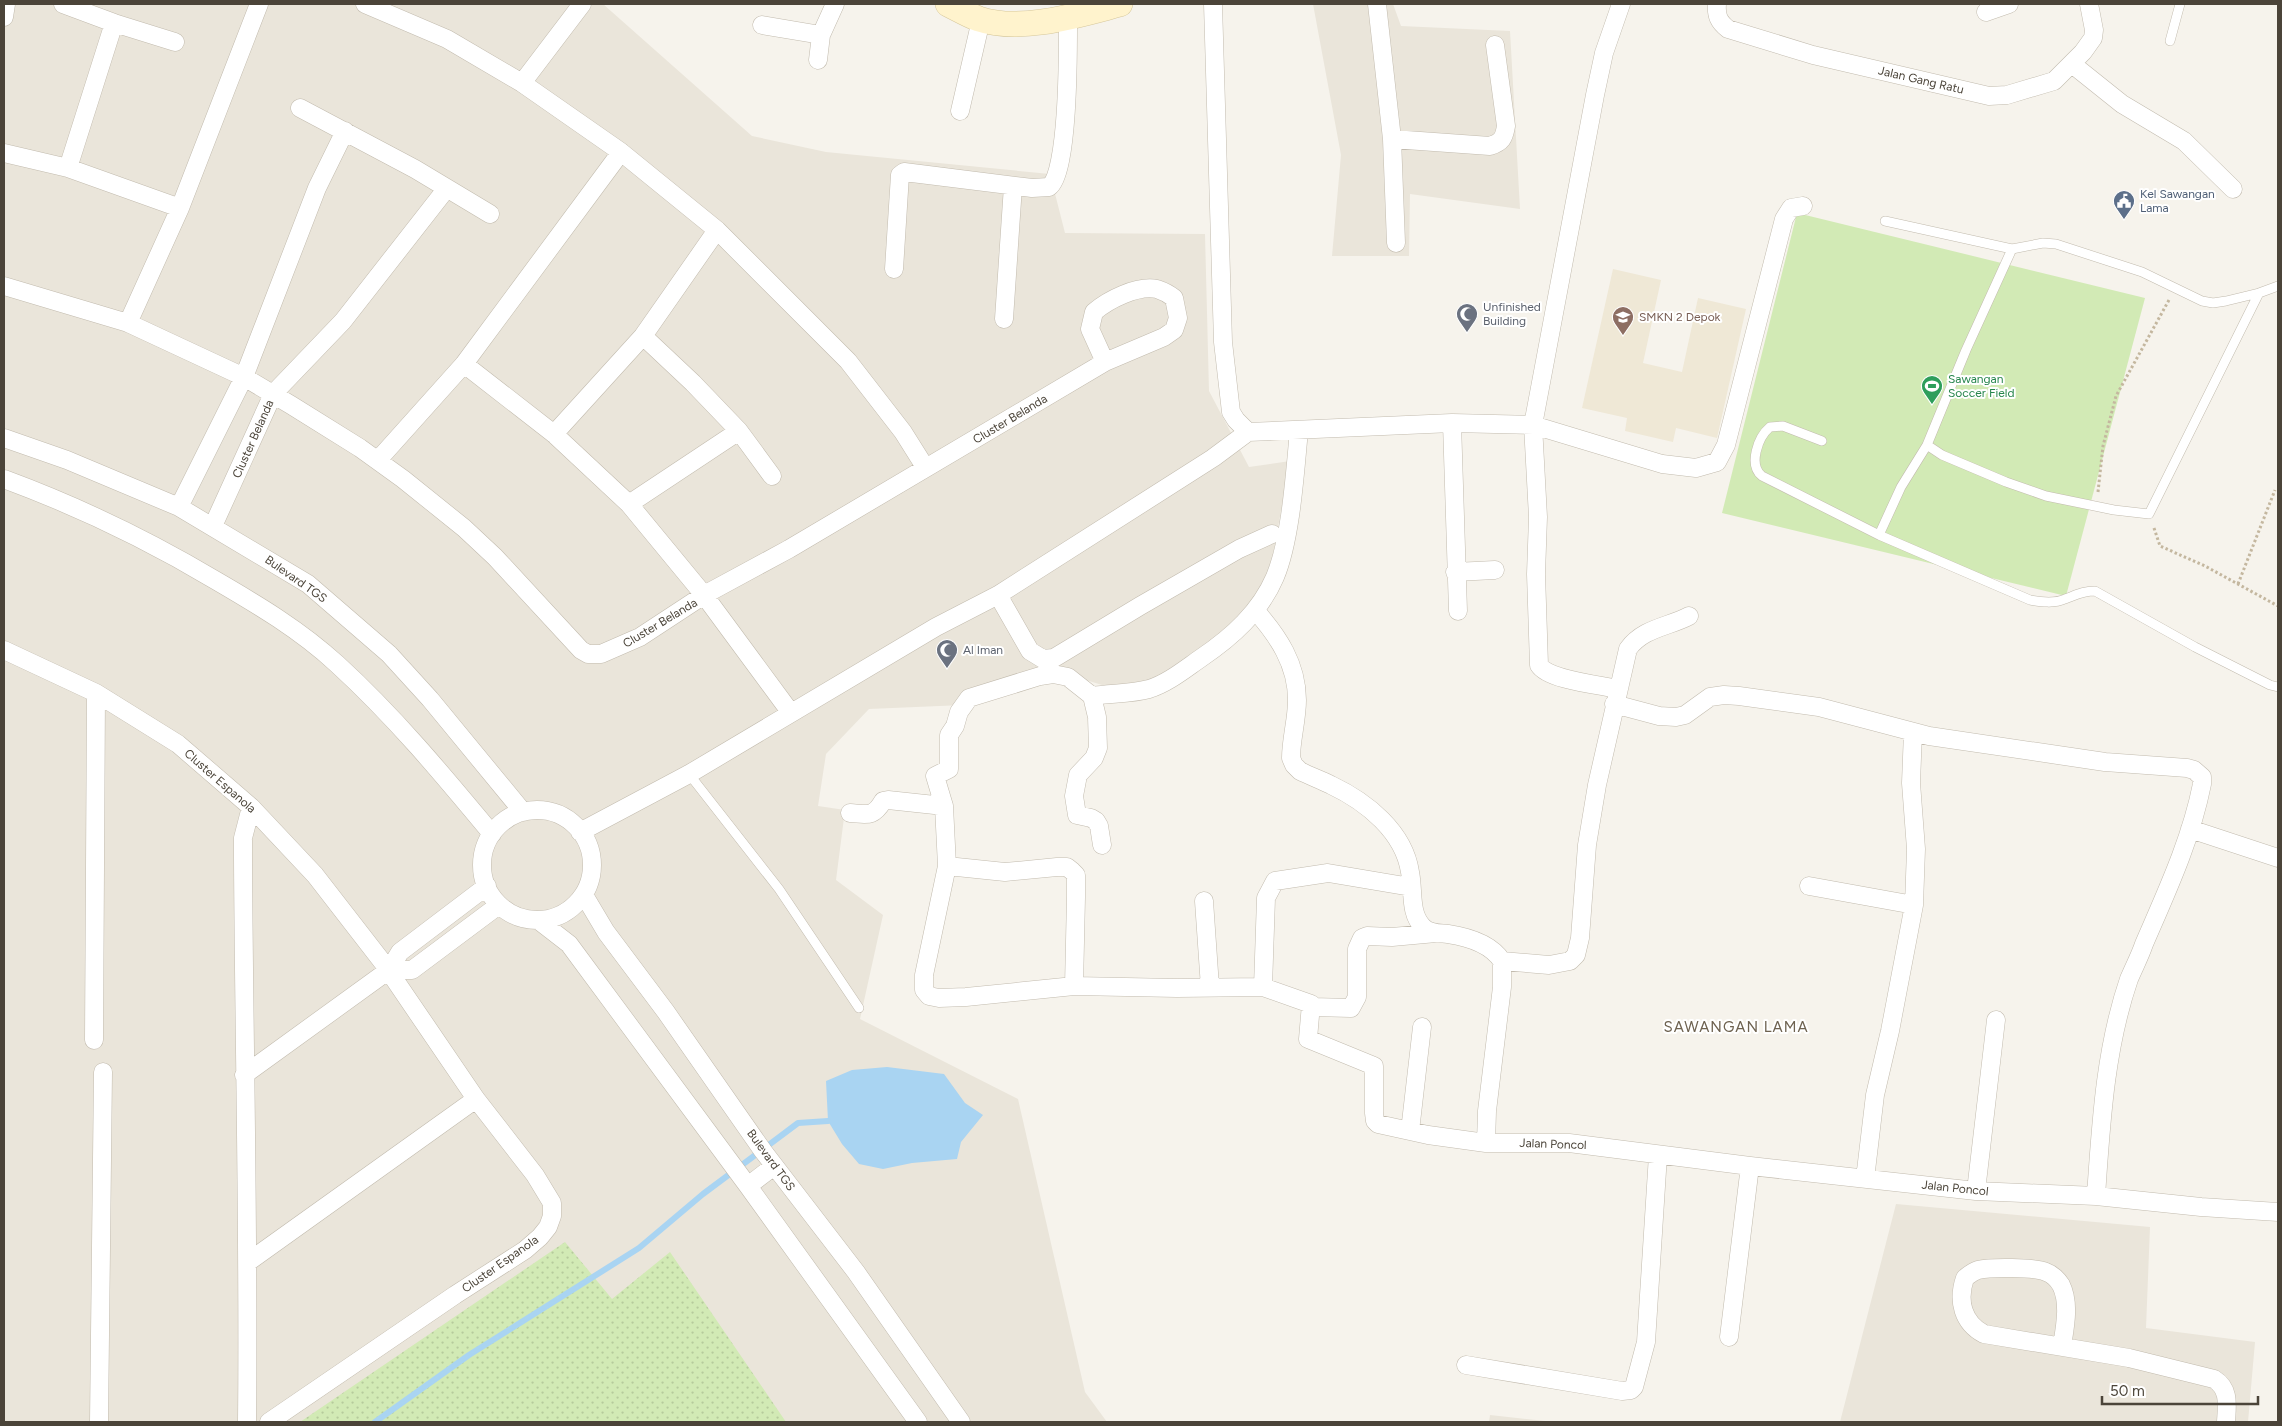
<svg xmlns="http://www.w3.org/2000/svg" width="2282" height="1426" viewBox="0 0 2282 1426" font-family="Figtree,sans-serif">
  <defs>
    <pattern id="grass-dots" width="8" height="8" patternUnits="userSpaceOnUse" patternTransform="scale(1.25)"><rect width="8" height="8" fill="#d2eab5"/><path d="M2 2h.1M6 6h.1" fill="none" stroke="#b6ca9c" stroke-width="1.8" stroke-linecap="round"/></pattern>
  </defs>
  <rect width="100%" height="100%" fill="#f6f3ec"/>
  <!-- residential -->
  <path fill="#eae5da" d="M 4,4 L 603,4 L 752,136 L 826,152 L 1050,174 L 1065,233 L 1205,234 L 1209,391 L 1249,467 L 1290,461 L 1266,594 L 1211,662 L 1132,694 L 1046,668 L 963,705 L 869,709 L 826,754 L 818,806 L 845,810 L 836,880 L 883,915 L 860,1019 L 1018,1099 L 1085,1392 L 1107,1422 L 4,1422 Z
    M 1313,4 L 1393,4 L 1401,26 L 1510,31 L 1520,209 L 1410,194 L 1409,256 L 1332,256 L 1341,155 Z
    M 1896,1204 L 2150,1227 L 2146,1328 L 2255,1342 L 2248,1422 L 1840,1422 Z
    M 1490,1415 L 1555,1422 L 1489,1422 Z"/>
  <!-- education -->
  <path fill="#efe8d6" d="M 1613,269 L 1661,280 L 1643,363 L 1682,372 L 1698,298 L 1746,309 L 1717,438 L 1676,428 L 1673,442 L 1625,431 L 1627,418 L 1582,408 Z"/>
  <!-- grass -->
  <path fill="url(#grass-dots)" d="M 565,1242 L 612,1299 L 670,1252 L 786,1422 L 300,1422 Z"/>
  <!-- garden -->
  <path fill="#d2eab5" d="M 1797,213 L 2145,298 L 2066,596 L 1722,513 Z"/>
  <!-- water -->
  <path fill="#a9d4f2" d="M 887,1067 L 944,1074 L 965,1103 L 983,1115 L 961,1142 L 957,1159 L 912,1163 L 883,1169 L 859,1164 L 842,1144 L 828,1121 L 826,1081 L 852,1070 Z"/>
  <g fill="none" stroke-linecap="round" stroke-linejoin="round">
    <!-- stream -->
    <path stroke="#a9d4f2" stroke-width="6" d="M 375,1422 L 469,1355 L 639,1248 L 703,1194 L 798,1123 L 828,1121"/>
    <!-- lane casing -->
    <g stroke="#c2bbae" stroke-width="10">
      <path id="lane" d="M 2170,41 L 2180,4
        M 1885,221 L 2012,249 L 2043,243 L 2056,244 L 2142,272 L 2202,301 L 2213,303 L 2226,301 L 2259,293 L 2278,286
        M 2012,249 L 1966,350 L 1927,445 L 1942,455 L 2006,482 L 2046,496 L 2114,510 L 2149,514 L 2259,293
        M 1822,441 L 1783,426 L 1770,427 C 1758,437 1748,465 1762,476 L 1879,535
        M 1927,445 L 1901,487 L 1879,535 L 2030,600 C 2041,602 2054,604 2065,599 C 2076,595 2082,591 2095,591 L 2195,647 L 2270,685 L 2278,687
        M 689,774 L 779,889 L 859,1008"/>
    </g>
    <!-- street casing -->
    <g stroke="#c2bbae" stroke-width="19">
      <path id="street" d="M 63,4 L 114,23 L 175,42
        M 365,4 L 447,39 L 522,83 L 621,152 L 717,230 L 848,361 L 903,432 L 925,467
        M 1213,4 L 1223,342 L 1231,412 L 1236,420 L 1248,432
        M 1377,4 L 1392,139 L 1396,243
        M 1717,4 C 1716,16 1719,22 1728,29 L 1813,55 L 1989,96 L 2007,95 L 2054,81 L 2083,52 L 2093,38 L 2094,30 L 2089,4
        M 1986,12 L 2009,4
        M 4,17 L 6,4
        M 762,25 L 821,35
        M 818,60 L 821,35 L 835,4
        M 2072,64 L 2122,104 L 2184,141 L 2233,189
        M 522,83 L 582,4
        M 300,108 L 415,169 L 490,214
        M 960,111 L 981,20
        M 1392,139 L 1490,146 C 1502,142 1504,138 1506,126 L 1495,45
        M 4,153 L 68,168 L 180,208
        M 68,168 L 114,23
        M 894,269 L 900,175 L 904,172 L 1032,188 L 1049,187 C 1069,173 1068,47 1068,18
        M 4,286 L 128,323 L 244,377 L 291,405 L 360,448 L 403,479 L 464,528 L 495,557 L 581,650 L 588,654 L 601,654 L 640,637 L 704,595 L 789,549 L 1105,362 L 1164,337 L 1174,330 L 1178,318 L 1174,298 C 1169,294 1163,291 1157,289 C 1137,285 1108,300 1094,312 L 1090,329 L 1105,362
        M 1004,319 L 1013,186
        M 128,323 L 180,208 L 259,4
        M 643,336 L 693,383 L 739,431 L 772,476
        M 464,364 L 554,434 L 629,504 L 704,595 L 791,713
        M 1452,423 L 1458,611
        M 554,434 L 643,336 L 717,230
        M 4,438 L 67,460 L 179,507 L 308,584 L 389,654 L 430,699 L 523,812
        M 378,460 L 464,364 L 621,152
        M 4,479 C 77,506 148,540 215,580 C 258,605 300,630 337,664 C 394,716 443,775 492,834
        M 629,504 L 739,431
        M 179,507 L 244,377 L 317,188 L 345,131
        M 213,526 L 273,394 L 343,321 L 447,188
        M 1455,572 L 1495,570
        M 998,595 L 1030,651 L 1043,659 L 1054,658 L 1140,606 L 1239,549 L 1272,534
        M 1255,610 C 1278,636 1297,664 1297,700 C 1297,720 1291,739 1291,758 L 1294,765 L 1300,771 C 1310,776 1321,780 1331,785 C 1367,802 1404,832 1410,872 C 1414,891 1409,913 1423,927 C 1430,934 1440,933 1448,934 C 1468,937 1491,944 1502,961 L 1502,987 L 1487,1111 L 1486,1143 L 1569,1143 L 1750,1166 L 1976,1191 L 2096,1196 L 2201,1207 L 2278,1212
        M 4,650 L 96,693 L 178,744 L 251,807 L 315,875 L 384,964 L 476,1099 L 535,1175 L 552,1203 L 552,1216 L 548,1227 L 540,1237 L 525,1250 L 455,1295 L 269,1422
        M 1618,689 C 1600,685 1548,680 1539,665 L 1536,574 L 1538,517 L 1533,425 L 1595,95 L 1604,53 L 1621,4
        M 1092,696 C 1111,693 1131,694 1149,689 C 1168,683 1185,669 1201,658 C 1232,637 1260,612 1275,577 C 1291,539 1295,472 1299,430
        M 1614,704 L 1659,716 L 1676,717 L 1685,715 L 1710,697 L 1724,695 L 1739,696 L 1819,707 L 1929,736 L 2105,762 L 2187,768 L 2194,770 L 2202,777 L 2202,784 C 2191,840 2166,893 2144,944 C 2140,956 2134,967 2129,979 C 2105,1049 2101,1123 2096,1196
        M482 865a55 55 0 1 1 110 0a55 55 0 1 1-110 0Z
        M 850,813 C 867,814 873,818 883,801 L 888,800 L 944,806
        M 2190,829 L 2278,858
        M 580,832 L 689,774 L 936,627 L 998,595 L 1213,458 L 1248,432 L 1452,423 L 1533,425 L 1662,464 L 1696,468 L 1717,462 L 1726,445 L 1784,219 L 1791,208 L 1803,206
        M 1102,845 L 1099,826 L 1096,821 L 1091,818 L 1077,815 L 1074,796 L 1078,775 L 1094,758 L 1098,748 L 1097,717 L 1092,696 L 1068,677 L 1053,674 L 1040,676 L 969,698 L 959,712 L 955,726 L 949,735 L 949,769 L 935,776 L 944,806 L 947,866 L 924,975 L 924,990 L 929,996 L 939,998 L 966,997 L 1074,986 L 1177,988 L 1263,987 L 1266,898 L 1275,881 L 1328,873 L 1411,887
        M 947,866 L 1005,872 L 1057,867 L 1067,867 L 1072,871 L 1076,875 L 1076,897 L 1074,986
        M 1809,886 L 1914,905
        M 584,895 L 606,932 L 666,1012 L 763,1151 L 856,1272 L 961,1422
        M 1204,901 L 1210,987
        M 538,920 L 569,944 L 748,1186 L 918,1422
        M 1502,961 L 1549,965 L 1570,961 L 1576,955 L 1580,938 L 1587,845 L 1597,785 L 1628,649 C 1643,628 1668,627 1689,616
        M 389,970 L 412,970 L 499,905
        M 1263,987 L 1311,1004 L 1308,1039 L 1374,1066 L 1374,1113 L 1375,1121 L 1378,1124 L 1428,1135 L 1486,1143
        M 1312,1007 L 1351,1008 L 1357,997 L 1357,949 L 1362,938 L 1367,936 L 1392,937 L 1436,933
        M 94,1040 L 96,693
        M 244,1075 L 389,970 L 400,952 L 487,886
        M 1410,1131 L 1422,1027
        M 1865,1179 L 1875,1095 L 1890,1031 L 1914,905 L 1916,849 L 1911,783 L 1913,732
        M 748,1186 L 774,1166
        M 1976,1191 L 1996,1020
        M 248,1262 L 476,1099
        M 1729,1337 L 1750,1166
        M 2062,1346 C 2065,1327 2070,1303 2061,1285 C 2058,1280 2052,1274 2046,1272 C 2034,1267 1990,1267 1978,1270 C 1972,1272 1969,1275 1965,1278 C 1957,1301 1963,1323 1984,1334 L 2129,1358 L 2214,1379 C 2230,1389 2227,1405 2226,1422
        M 1466,1365 L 1622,1391 L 1631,1390 L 1634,1387 L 1646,1342 L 1658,1155
        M 99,1422 L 103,1072
        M 247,1422 C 249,1234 244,1045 243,857 L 243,838 L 251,807"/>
    </g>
    <!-- secondary casing -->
    <g stroke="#d6c79b" stroke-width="26">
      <path id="secondary" d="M 948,4 C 958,9 968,15 979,19 C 1021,33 1078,15 1120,4"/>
    </g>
    <!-- path -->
    <path stroke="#c4b79f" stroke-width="3" stroke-dasharray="2.5 2.5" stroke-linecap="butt" d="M 2098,492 L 2103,446 L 2116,396 L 2169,300
      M 2154,528 L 2160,546 L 2205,566 L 2278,606
      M 2238,584 L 2275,490"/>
    <!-- lane -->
    <use href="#lane" stroke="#fff" stroke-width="9"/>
    <!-- street -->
    <use href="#street" stroke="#fff" stroke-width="18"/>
    <!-- secondary -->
    <use href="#secondary" stroke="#fff3cd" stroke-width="25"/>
  </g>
  <!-- icons -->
  <defs>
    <g id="civic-pin" transform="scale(1.125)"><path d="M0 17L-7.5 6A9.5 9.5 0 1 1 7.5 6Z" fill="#5c6f8a" stroke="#fff"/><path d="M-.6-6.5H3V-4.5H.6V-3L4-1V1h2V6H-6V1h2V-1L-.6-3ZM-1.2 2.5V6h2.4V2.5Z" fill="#fff"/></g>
    <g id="mosque-pin" transform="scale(1.125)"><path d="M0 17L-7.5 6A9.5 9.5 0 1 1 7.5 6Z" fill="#6b7280" stroke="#fff"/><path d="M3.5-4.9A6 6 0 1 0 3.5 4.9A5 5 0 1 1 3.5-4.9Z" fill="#fff"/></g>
    <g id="school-pin" transform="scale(1.125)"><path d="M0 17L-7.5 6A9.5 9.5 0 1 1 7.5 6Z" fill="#8d6e63" stroke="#fff"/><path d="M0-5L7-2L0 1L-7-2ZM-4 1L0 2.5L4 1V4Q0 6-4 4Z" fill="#fff"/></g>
    <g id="stadium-pin" transform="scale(1.125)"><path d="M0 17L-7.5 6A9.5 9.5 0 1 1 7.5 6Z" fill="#2e9e5b" stroke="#fff"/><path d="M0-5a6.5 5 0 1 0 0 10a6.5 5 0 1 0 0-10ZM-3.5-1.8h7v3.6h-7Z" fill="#fff"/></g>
  </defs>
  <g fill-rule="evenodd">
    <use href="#civic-pin" x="2124" y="201"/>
    <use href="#mosque-pin" x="1467" y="314"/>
    <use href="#school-pin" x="1623" y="317"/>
    <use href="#stadium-pin" x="1932" y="386"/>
    <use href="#mosque-pin" x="947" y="650"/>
  </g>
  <g text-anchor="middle" stroke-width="4" stroke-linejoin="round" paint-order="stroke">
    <!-- street labels -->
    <g font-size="12" fill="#4b4439" stroke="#fff">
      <text transform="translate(1921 80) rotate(13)" y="4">Jalan Gang Ratu</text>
      <text transform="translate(1010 419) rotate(-31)" y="4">Cluster Belanda</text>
      <text transform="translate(253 439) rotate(-66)" y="4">Cluster Belanda</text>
      <text transform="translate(296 579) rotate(35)" y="4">Bulevard TGS</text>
      <text transform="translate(660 623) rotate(-31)" y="4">Cluster Belanda</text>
      <text transform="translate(220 781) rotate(41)" y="4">Cluster Espanola</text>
      <text transform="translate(1553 1144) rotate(2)" y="4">Jalan Poncol</text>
      <text transform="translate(771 1160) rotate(54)" y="4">Bulevard TGS</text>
      <text transform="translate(1955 1188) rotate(6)" y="4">Jalan Poncol</text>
      <text transform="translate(500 1264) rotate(-35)" y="4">Cluster Espanola</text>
    </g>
    <!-- service labels -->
    <g font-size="12" fill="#4e5e75" stroke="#fff" text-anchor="start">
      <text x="2140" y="198">Kel Sawangan<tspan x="2140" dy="14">Lama</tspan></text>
    </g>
    <!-- worship labels -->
    <g font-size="12" fill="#5b616d" stroke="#fff" text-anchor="start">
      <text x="1483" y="311">Unfinished<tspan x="1483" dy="14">Building</tspan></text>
      <text x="963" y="654">Al Iman</text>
    </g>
    <!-- education labels -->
    <g font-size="12" fill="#785e54" stroke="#fff" text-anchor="start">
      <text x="1639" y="321">SMKN 2 Depok</text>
    </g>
    <!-- leisure labels -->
    <g font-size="12" fill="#27864d" stroke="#fff" text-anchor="start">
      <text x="1948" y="383">Sawangan<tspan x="1948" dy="14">Soccer Field</tspan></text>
    </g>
    <!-- quarter labels -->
    <g font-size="15" letter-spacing="1" fill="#6e6250" stroke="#fff">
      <text x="1736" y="1032">SAWANGAN LAMA</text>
    </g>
  </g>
  <!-- border -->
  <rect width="2282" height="1426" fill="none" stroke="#4b4439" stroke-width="10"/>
  <!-- scale -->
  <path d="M2102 1396v8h156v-8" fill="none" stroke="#4b4439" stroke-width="2.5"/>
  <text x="2110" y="1396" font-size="15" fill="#4b4439" stroke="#ffffff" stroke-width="4" paint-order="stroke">50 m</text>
</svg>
